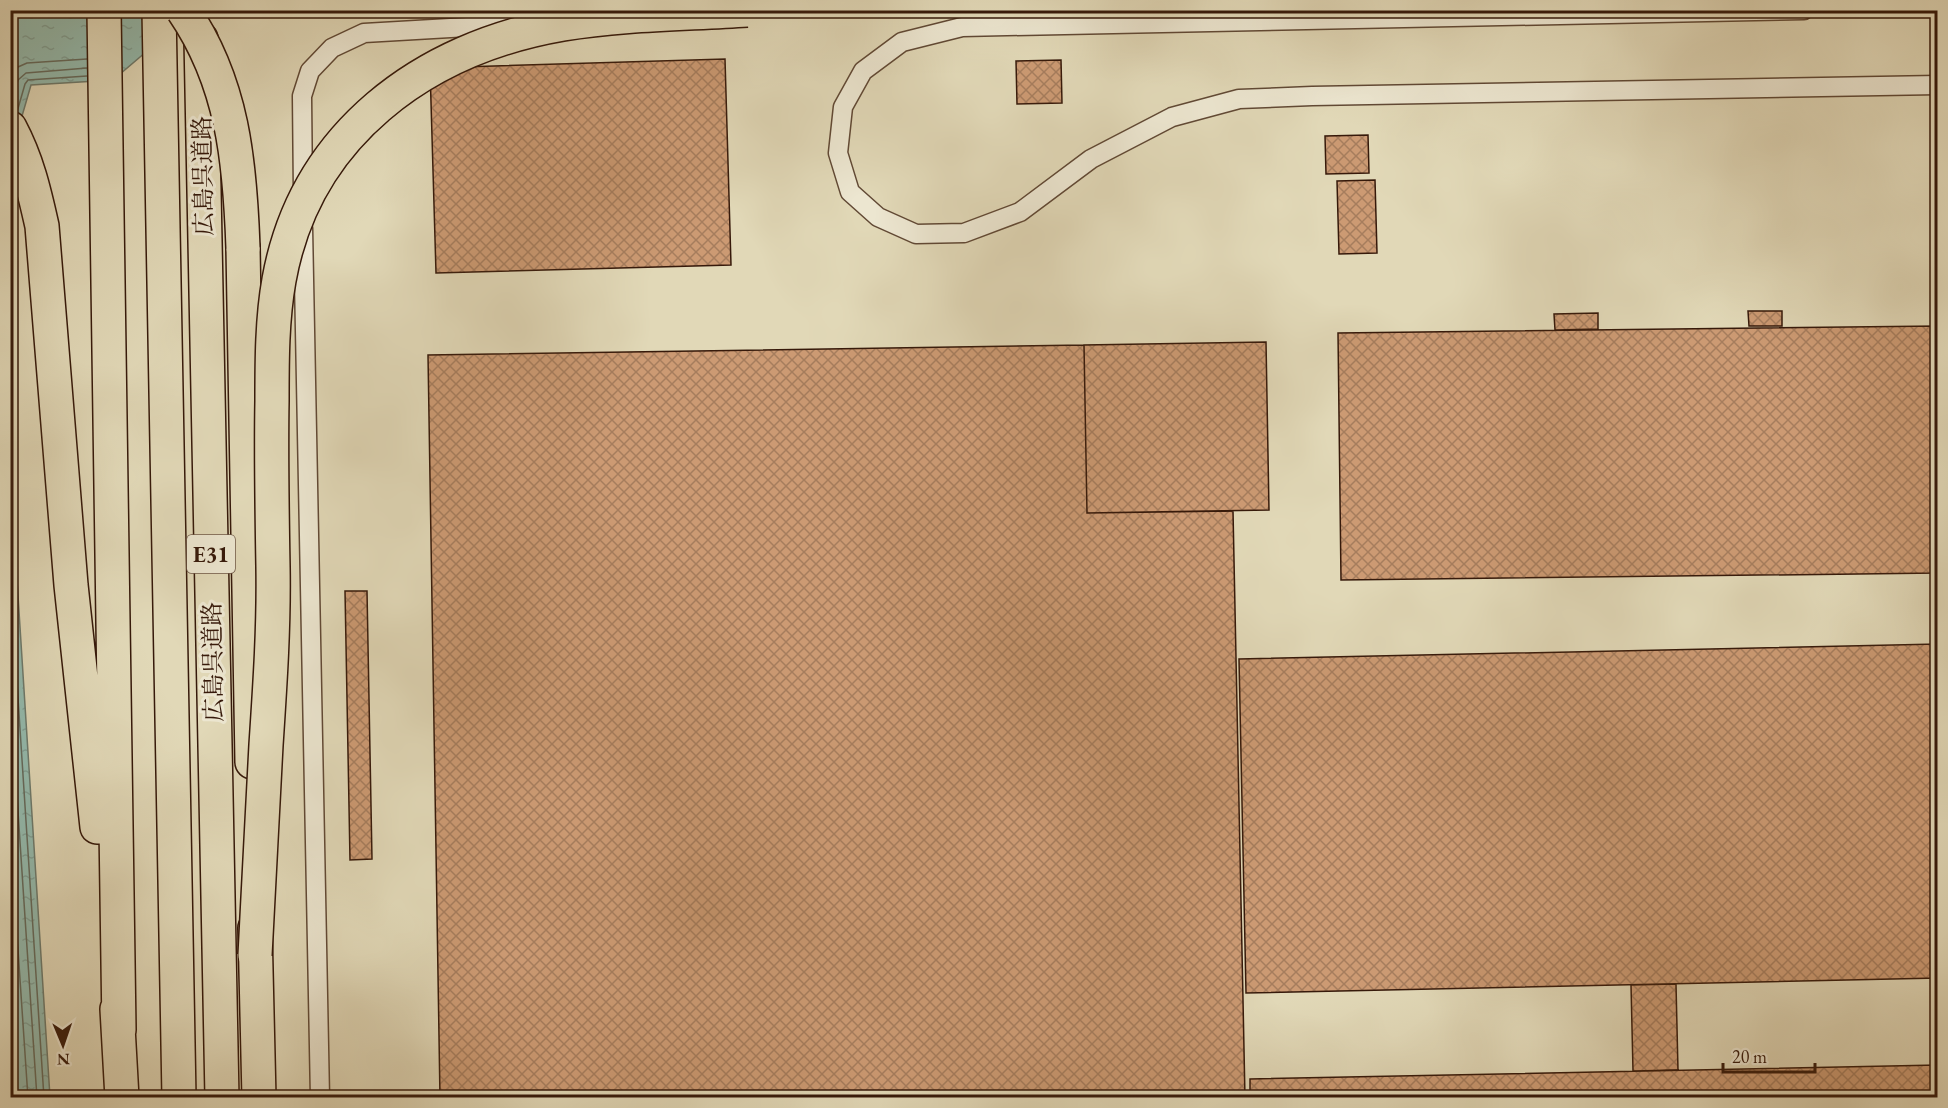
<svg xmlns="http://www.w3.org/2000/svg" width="1948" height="1108" viewBox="0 0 1948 1108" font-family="'EB Garamond','Noto Serif JP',serif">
  <defs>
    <pattern id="water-ripples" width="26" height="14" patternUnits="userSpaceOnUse" patternTransform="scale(1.5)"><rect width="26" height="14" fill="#94baad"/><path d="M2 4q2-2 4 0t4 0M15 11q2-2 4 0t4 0" fill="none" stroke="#809f94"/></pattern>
    <pattern id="building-cross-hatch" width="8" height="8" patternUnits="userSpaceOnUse" patternTransform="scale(1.5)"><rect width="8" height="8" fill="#cc9a73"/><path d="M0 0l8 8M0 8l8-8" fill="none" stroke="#a67d5d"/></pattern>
  </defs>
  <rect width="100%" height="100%" fill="#e1d8b7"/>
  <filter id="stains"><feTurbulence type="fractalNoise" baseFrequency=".00333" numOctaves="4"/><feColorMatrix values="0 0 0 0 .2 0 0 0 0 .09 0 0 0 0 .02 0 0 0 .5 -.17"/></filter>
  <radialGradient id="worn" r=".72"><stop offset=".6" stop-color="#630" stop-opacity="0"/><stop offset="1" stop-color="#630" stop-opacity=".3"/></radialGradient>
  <!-- water -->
  <path fill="url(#water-ripples)" stroke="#6e7a6c" stroke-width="1.5" d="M 11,11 L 194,11 L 113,80 L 31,85 L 11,154 Z
    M 10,483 L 11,486 L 50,1097 L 11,1097 Z"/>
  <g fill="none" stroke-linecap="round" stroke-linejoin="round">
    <!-- shore -->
    <path stroke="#656a5c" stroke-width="1.5" d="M 10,76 L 18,67 L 27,63 L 87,59
      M 10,106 L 18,80 L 26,73 L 87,68
      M 17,112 L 25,84 L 28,80 L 87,76
      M 10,575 L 44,1098
      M 10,691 L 37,1098
      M 10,831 L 28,1098"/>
  </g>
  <!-- building -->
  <path fill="url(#building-cross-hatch)" stroke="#36190a" stroke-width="1.5" d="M 725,59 L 731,265 L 436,273 L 430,68 Z
    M 1061,60 L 1062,103 L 1017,104 L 1016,61 Z
    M 1368,135 L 1369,173 L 1326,174 L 1325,136 Z
    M 1375,180 L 1377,253 L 1339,254 L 1337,181 Z
    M 1748,311 L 1782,311 L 1782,326 L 1749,326 Z
    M 1598,313 L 1598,329 L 1555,330 L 1554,314 Z
    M 1938,326 L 1938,573 L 1341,580 L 1338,333 Z
    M 1266,342 L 1269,510 L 1087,513 L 1084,345 Z
    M 1084,345 L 1087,513 L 1233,511 L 1245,1098 L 440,1098 L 428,355 Z
    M 345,591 L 367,591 L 372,859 L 350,860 Z
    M 1938,644 L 1938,978 L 1246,993 L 1239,659 Z
    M 1676,984 L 1678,1070 L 1633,1071 L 1631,985 Z
    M 1938,1065 L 1938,1098 L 1250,1098 L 1250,1079 Z"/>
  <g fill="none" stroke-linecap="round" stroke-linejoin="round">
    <!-- lane casing -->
    <g stroke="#614935" stroke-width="21">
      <path id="lane" d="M 1804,10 L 962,27 L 902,42 L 863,71 L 843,107 L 838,153 L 850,192 L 878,217 L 916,234 L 964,233 L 1020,212 L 1091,159 L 1172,117 L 1239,99 L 1312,96 L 1938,85
        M 303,194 L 302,96 L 310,71 L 332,48 L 364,33 L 502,25 L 533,10
        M 303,228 L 320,1098"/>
    </g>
    <!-- highway casing -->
    <g stroke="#36190a" stroke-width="36">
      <path id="highway" d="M 104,10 L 119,1030
        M 159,10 L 179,1098
        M 201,39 L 222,1098
        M 10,128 C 27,160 34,190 42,226 L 71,585 L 97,827
        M 243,248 L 252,762
        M 255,928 L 259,1098
        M 117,1009 L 122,1098"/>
    </g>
    <!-- lane -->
    <use href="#lane" stroke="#ece6d0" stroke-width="18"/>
    <!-- highway -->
    <use href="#highway" stroke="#e1d8b7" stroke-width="33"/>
    <!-- highway-bridge casing -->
    <g stroke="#36190a" stroke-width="36" stroke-linecap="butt">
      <path id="highway-bridge" d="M 183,10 C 233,83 240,162 243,248
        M 255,955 C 259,885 262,815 266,745 C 270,685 274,626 273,567 C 272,511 271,456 272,401 C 272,361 272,319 279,280 C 305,135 423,48 563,24 C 623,14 686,14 747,10"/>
    </g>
    <!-- highway-bridge -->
    <use href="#highway-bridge" stroke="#e1d8b7" stroke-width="33"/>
  </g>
  <g text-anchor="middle" stroke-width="6" stroke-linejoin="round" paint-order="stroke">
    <!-- shield labels -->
    <rect fill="#ece6d0" stroke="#6d5645" stroke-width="1.5" x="187" y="535" width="48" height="38" rx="4.5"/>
    <g font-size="22" font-weight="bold" fill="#36190a">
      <text x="211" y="562">E31</text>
    </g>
    <!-- street labels -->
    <g font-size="24" fill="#36190a" stroke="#ece6d0">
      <text transform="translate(203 176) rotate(-91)" y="8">広島呉道路</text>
      <text transform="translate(213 662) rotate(-91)" y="8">広島呉道路</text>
    </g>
  </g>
  <!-- margin -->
  <rect width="1948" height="1108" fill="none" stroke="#e1d8b7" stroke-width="36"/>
  <rect x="12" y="12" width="1924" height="1084" fill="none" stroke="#36190a" stroke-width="3"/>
  <rect x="18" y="18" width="1912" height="1072" fill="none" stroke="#36190a" stroke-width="1.5"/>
  <!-- north arrow -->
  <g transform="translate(63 1045) rotate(178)" stroke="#ece6d0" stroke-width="4.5" paint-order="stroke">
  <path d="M0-4.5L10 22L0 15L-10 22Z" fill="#36190a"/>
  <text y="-9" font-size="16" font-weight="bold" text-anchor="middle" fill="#36190a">N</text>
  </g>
  <!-- scale -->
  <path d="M1723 1063v9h92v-9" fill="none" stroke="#36190a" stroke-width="3"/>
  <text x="1732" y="1063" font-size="18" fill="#36190a" stroke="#ece6d0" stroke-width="4.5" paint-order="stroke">20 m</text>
  <rect width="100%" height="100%" filter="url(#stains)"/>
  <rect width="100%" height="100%" fill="url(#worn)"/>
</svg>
